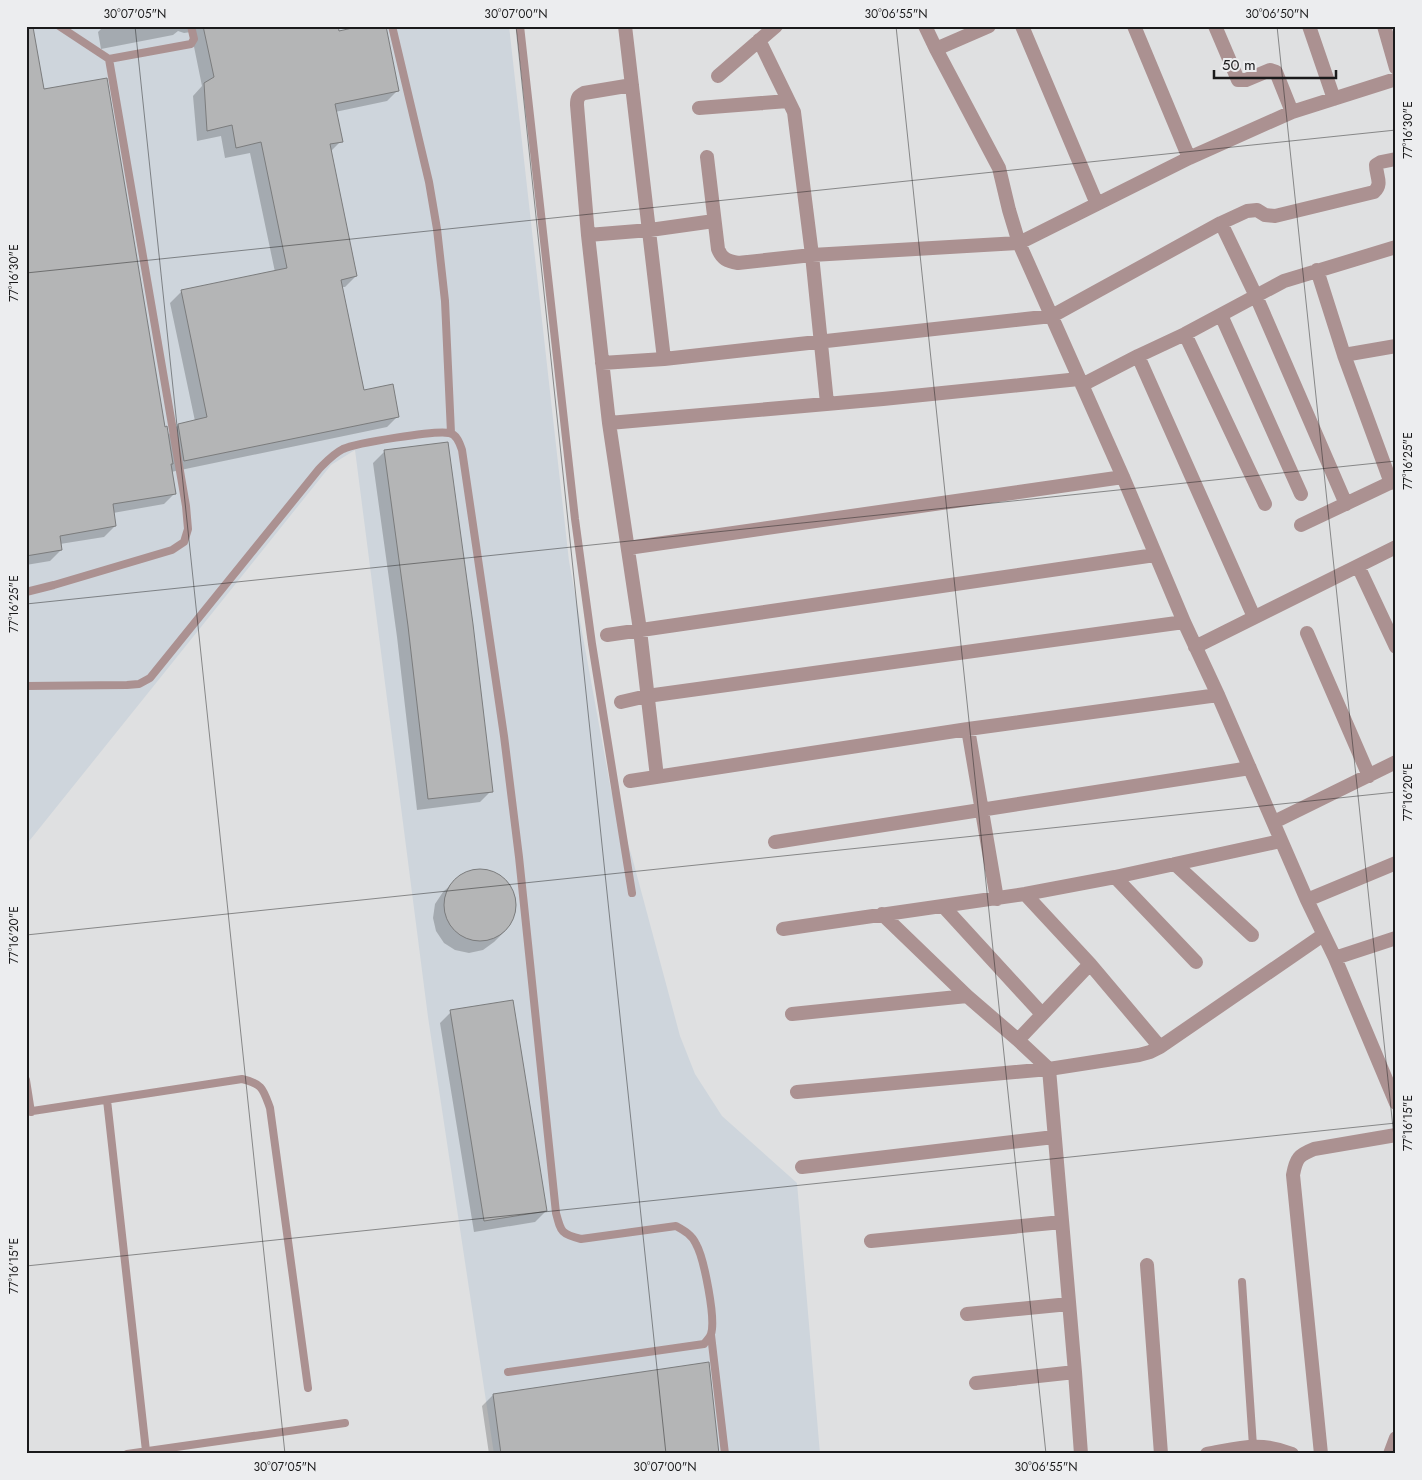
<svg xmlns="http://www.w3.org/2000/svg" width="1422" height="1480" viewBox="0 0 1422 1480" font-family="Jost,sans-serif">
  <rect width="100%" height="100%" fill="#dfe0e1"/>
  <!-- built -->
  <path fill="#ced5dc" d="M 26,26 L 509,26 L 569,561 L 611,790 L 632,857 L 680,1036 L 695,1074 L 722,1116 L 797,1183 L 820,1454 L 494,1454 L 428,1017 L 355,450 L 331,465 L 26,845 Z"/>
  <!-- shadow -->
  <path fill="#0003" d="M 104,26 L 336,26 L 338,32 L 398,90 L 387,101 L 335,112 L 341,141 L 330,152 L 356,276 L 345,287 L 341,287 L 363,391 L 398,416 L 387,427 L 171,472 L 175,493 L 164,504 L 113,513 L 115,526 L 104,537 L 60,544 L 61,550 L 50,561 L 26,565 L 26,37 L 43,90 L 167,436 L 178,425 L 195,421 L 170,303 L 181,292 L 275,272 L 250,153 L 225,158 L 221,136 L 197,141 L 193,96 L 202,86 L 191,32 L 184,33 L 178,31 L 173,35 L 101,49 L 98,32 Z
    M 384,452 L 491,791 L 480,802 L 417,810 L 397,637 L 373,463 Z
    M 480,870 L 493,872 L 505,880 L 513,891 L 516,905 L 513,919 L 506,930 L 494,942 L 483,950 L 469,953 L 455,950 L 444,943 L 436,931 L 433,918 L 435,904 L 443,892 L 455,881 L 466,873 Z
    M 451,1012 L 546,1211 L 535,1222 L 474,1232 L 440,1023 Z
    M 493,1395 L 718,1454 L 489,1454 L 482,1406 Z"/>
  <!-- building -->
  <path fill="#b4b5b6" stroke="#7b7c7d" d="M 203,26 L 338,26 L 339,31 L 361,26 L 386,26 L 399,91 L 335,104 L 343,142 L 330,144 L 357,276 L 341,280 L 364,390 L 393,384 L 399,417 L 184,461 L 178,424 L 207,417 L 181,290 L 287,268 L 261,142 L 236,148 L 232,125 L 207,131 L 204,83 L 214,77 Z
    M 26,27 L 33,27 L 44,89 L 107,78 L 165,427 L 167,426 L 173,464 L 171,464 L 176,494 L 113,504 L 116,526 L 60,536 L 62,550 L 26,556 Z
    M 448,442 L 473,624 L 493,792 L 428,799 L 408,626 L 384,450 Z
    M444 905a36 36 0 1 1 72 0a36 36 0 1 1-72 0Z
    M 513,1000 L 547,1211 L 484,1221 L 450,1010 Z
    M 709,1362 L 719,1454 L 501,1454 L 493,1394 Z"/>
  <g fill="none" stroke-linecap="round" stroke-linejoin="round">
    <!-- service -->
    <path stroke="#ab9191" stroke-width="8" d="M 392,26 L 429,182 L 437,229 L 445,301 L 451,433
      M 520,26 L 575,519 L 592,644 L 632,893
      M 109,59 L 191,44 L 194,39 L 191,26
      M 26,592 L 54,585 L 172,550 L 184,542 L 188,529 L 186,506 L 109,59 L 59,26
      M 26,686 L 127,685 L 139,684 L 150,678 L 319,469 C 327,461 333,454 343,449 C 356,443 436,430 449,433 C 457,434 460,444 462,450 L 504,736 L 519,857 L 556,1213 C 561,1232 561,1234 581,1239 L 676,1226 C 685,1231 692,1235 696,1244 C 704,1258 716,1319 711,1334 C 710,1338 706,1341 704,1344 L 508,1372
      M 26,1080 L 31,1112
      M 107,1100 L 146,1451
      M 26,1112 L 242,1079 C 263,1084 263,1089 270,1108 L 308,1388
      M 1242,1282 L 1253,1446
      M 711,1335 L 725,1454
      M 127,1454 L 345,1423"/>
    <!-- minor -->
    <path stroke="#ab9191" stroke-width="14" d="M 625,26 L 664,359
      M 925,26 L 936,49 L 999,168 L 1009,210 L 1019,243 L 1123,477 L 1184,622 L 1218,695 L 1307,900 L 1335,958 L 1396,1103
      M 1022,26 L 1097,204
      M 1134,26 L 1189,158
      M 1215,26 L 1238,80 L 1246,80 L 1270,70 L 1276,72 L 1292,112
      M 1309,26 L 1334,99
      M 1384,26 L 1396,68
      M 759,40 L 794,112 L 812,255 L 827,403
      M 936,49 L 989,26
      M 718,76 L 776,26
      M 632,85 L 584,93 C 578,96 577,98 577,105 L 588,235 L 609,423 L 640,630 L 657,777
      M 699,108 L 788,101
      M 707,157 L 718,249 C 722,259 727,261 738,263 L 812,255 L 1019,243 L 1189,158 L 1292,112 L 1396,79
      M 1221,223 L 1256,296 L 1346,504
      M 588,235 L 650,230 L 714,221
      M 1317,270 L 1344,355 L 1391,483
      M 1221,315 L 1301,494
      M 1185,334 L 1265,504
      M 1344,355 L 1396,346
      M 1138,356 L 1254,617
      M 602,363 L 664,359 L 1052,316 L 1221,223 L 1247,211 L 1257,210 L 1265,215 L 1275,216 L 1374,192 C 1383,184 1376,176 1376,165 L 1381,162 L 1396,159
      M 1082,385 L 1138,356 L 1185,334 L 1284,281 L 1396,247
      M 609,423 L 883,399 L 1079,379
      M 1301,525 L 1396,480
      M 628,548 L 1123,477
      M 1358,566 L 1396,647
      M 1307,633 L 1369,776
      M 607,635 L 1155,555
      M 1195,647 L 1396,547
      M 621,702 L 647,696 L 1184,622
      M 968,729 L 997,899
      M 630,781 L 968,729 L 1218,695
      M 1274,822 L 1396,762
      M 775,842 L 1250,768
      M 1175,864 L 1252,935
      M 1115,877 L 1196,962
      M 1025,894 L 1090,964 L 1160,1047
      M 1307,900 L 1396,863
      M 943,906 L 1042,1014
      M 882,914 L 967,996 L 1018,1040 L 1049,1069 L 1075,1372 L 1081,1454
      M 783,929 L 1025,894 L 1115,877 L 1281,841
      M 1335,958 L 1396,938
      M 792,1014 L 967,996
      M 1018,1040 L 1090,964
      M 797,1092 L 1049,1069 L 1139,1055 L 1150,1052 L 1160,1047 L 1323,935
      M 802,1167 L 1054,1137
      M 871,1241 L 1062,1222
      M 1147,1265 L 1161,1454
      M 967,1314 L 1069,1304
      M 976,1383 L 1075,1372
      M 1321,1454 L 1293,1175 C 1296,1158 1299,1155 1314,1149 L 1396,1135
      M 1390,1454 L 1396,1438"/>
    <!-- tertiary -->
    <path stroke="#ab9191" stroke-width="14" d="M 1207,1454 C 1240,1448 1259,1441 1292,1454"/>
  </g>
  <!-- ticks -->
  <path fill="none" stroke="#1a1a1b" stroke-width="1" stroke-opacity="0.45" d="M 135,26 L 285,1454M 516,26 L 666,1454M 896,26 L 1046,1454M 1277,26 L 1396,1156M 26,273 L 1396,130M 26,604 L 1396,461M 26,935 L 1396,792M 26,1266 L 1396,1123M 1394,1454 L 1396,1454"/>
  <!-- border -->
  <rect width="1422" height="1480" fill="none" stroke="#ecedef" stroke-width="55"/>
  <!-- scale -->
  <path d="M1214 70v8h122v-8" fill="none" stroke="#1a1a1b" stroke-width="2.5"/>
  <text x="1222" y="70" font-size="15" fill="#1a1a1b" stroke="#ecedef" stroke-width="4" paint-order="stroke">50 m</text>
  <rect x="28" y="28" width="1366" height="1424" fill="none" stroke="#1a1a1b" stroke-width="2"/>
  <g font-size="12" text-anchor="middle" fill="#1a1a1b">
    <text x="135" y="18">30°07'05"N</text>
    <text x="516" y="18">30°07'00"N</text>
    <text x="896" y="18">30°06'55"N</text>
    <text x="1277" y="18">30°06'50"N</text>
    <text transform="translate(1408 130) rotate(-90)" y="4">77°16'30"E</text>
    <text transform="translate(14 273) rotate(-90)" y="4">77°16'30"E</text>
    <text transform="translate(1408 461) rotate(-90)" y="4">77°16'25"E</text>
    <text transform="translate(14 604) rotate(-90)" y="4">77°16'25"E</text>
    <text transform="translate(1408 792) rotate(-90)" y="4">77°16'20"E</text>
    <text transform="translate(14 935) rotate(-90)" y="4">77°16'20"E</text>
    <text transform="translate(1408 1123) rotate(-90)" y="4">77°16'15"E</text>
    <text transform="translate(14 1266) rotate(-90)" y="4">77°16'15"E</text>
    <text x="285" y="1471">30°07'05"N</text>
    <text x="665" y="1471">30°07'00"N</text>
    <text x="1046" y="1471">30°06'55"N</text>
  </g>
</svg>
